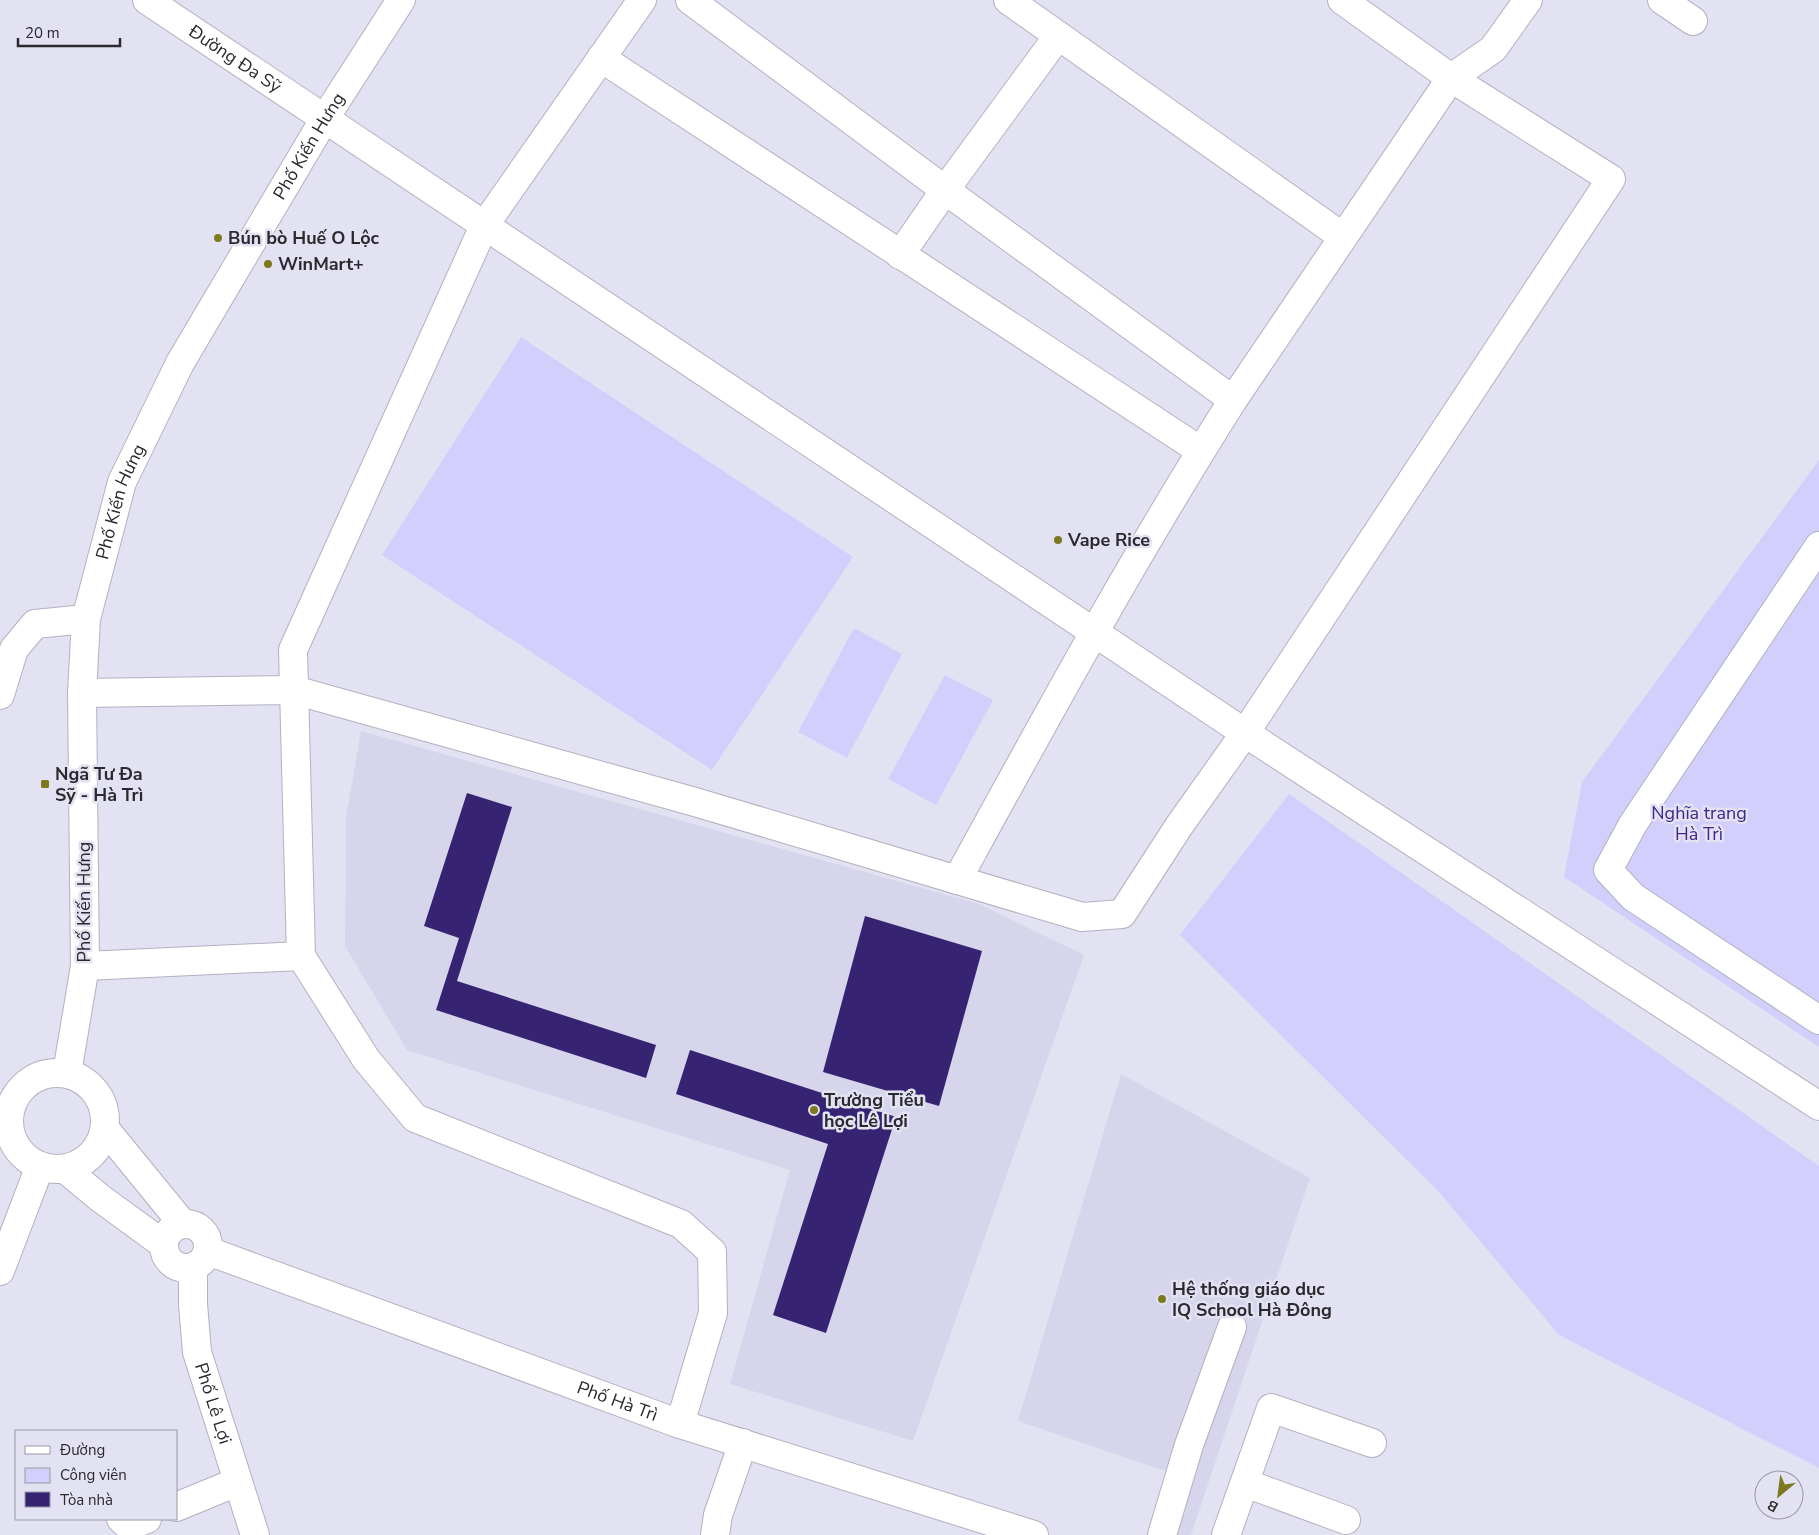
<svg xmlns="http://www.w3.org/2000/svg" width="1819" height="1535" viewBox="0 0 1819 1535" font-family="'Nunito Sans',sans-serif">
  <rect width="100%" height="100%" fill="#e3e2f2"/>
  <!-- built -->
  <path fill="#d6d5ec" d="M 361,731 L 979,904 L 1084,955 L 913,1441 L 730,1384 L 790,1170 L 407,1050 L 345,946 L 346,818 Z
    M 1121,1074 L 1310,1178 L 1191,1535 L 1177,1535 L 1155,1527 L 1171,1473 L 1018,1421 Z"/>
  <!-- green -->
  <path fill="#d2cffc" d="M 521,337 L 853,557 L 712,770 L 382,555 Z
    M 1819,460 L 1819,1047 L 1564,877 L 1582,782 Z
    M 854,628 L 902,654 L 847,758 L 798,732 Z
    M 945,675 L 993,700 L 936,805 L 888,779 Z
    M 1289,794 L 1819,1166 L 1819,1468 L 1559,1335 L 1439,1192 L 1180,935 Z"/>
  <!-- building -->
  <path fill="#362473" d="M 467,793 L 512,807 L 457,981 L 656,1045 L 646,1078 L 436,1010 L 459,938 L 424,926 Z
    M 865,916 L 982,951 L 939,1106 L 823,1072 Z
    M 690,1050 L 896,1117 L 826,1333 L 773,1315 L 828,1144 L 676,1094 Z"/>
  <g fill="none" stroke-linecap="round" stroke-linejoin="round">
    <!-- minor casing -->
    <g stroke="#b2b1c0" stroke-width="30">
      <g id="minor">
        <path id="s1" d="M 147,0 L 1245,733 L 1819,1106"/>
        <path d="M 642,0 L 484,226 L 293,650 L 301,956 L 366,1059 L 415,1118 L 681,1224 L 712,1252 L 713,1313 L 680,1424"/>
        <path d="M 690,0 L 945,190 L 1233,400"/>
        <path d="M 1008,0 L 1343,237"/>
        <path d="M 1662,0 L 1693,21"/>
        <path d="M 601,58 L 1201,451"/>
        <path d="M 900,255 L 945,190 L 1058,36"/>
        <path d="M 1819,546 L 1633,824 L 1608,870 L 1633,897 L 1819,1020"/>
        <path d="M 82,693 L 294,690 L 695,802 L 1082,917 L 1122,914 L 1179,826 L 1245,733 L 1611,179 L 1451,78 L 1342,0"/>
        <path d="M 0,695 L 14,649 L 35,624 L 86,619"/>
        <path d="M 957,880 C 1046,718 1134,556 1233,400 L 1451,78 L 1493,49 L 1528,0"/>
        <path d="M 85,966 L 301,956"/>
        <circle cx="57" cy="1121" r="48"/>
        <path id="s2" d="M 67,1073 L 85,966 L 82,693 L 86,619 L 122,482 L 180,363 L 325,118 L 401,0"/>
        <path d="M 106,1130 L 182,1223"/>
        <path d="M 65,1169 L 100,1198 L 163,1244"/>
        <circle cx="186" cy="1246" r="22"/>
        <path id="s3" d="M 208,1251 L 680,1424 L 1034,1535"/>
        <path id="s4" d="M 193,1267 L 193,1304 L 197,1352 L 255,1535"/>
        <path d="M 0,1271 L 40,1166"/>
        <path d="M 1245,1483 L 1346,1520"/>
        <path d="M 176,1507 L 237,1482"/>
        <path d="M 121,1519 L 129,1526 L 147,1519"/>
        <path d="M 715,1535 L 718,1515 L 743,1443"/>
        <path d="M 1162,1535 L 1189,1445 L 1232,1327"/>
        <path d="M 1226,1535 L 1271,1408 L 1372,1443"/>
      </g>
    </g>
    <!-- minor -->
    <use href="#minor" stroke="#fff" stroke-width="28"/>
  </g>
  <!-- markers -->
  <g fill="#7c791f" stroke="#e3e2f2" stroke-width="2">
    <circle cx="218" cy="238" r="5"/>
    <circle cx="268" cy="264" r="5"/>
    <circle cx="1058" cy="540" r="5"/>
    <rect x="40" y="779" width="10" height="10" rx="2.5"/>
    <circle cx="814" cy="1110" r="5"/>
    <circle cx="1162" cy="1299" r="5"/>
  </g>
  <g text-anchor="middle" stroke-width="5" stroke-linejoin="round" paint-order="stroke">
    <!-- street labels -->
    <g font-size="18" fill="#29292e" stroke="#e3e2f2">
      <text dy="6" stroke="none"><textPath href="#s1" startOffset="106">Đường Đa Sỹ</textPath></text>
      <text dy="6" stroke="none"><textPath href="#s2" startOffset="982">Phố Kiến Hưng</textPath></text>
      <text dy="6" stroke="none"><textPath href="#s2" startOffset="578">Phố Kiến Hưng</textPath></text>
      <text transform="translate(84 902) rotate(-90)" y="6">Phố Kiến Hưng</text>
      <text dy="6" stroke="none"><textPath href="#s3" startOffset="436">Phố Hà Trì</textPath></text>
      <text dy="6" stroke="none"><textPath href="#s4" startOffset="139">Phố Lê Lợi</textPath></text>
    </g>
    <!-- poi labels -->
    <g font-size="18" font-weight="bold" fill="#29292e" stroke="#e3e2f2" text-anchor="start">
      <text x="228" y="244">Bún bò Huế O Lộc</text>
      <text x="278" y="270">WinMart+</text>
      <text x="1068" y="546">Vape Rice</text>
      <text x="55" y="780">Ngã Tư Đa<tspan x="55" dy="21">Sỹ - Hà Trì</tspan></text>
      <text x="824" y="1106">Trường Tiểu<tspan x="824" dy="21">học Lê Lợi</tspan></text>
      <text x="1172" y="1295">Hệ thống giáo dục<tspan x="1172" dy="21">IQ School Hà Đông</tspan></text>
    </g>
    <!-- park labels -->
    <g font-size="18" fill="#40258c" stroke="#e3e2f2">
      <text x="1699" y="819">Nghĩa trang<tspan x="1699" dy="21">Hà Trì</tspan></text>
    </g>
  </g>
  <!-- legend -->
  <rect x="15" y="1430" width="162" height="90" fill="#e3e2f2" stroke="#9998a4"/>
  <rect x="25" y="1446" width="25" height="8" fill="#ffffff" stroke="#9998a4"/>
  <text x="60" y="1455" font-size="15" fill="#29292e">Đường</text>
  <rect x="25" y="1468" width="25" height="15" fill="#d2cffc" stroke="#9998a4"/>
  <text x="60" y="1480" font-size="15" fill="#29292e">Công viên</text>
  <rect x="25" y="1492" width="25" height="15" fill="#362473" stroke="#9998a4"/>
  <text x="60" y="1505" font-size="15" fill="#29292e">Tòa nhà</text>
  <!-- north arrow -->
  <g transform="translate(1779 1495) rotate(209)"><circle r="24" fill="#e3e2f2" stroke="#9998a4"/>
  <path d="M0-4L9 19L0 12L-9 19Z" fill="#7c791f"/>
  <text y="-8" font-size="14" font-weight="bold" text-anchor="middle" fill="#29292e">B</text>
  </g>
  <!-- scale -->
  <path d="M18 38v8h102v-8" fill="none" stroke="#29292e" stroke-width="2.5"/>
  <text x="25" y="38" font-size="15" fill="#29292e" stroke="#e3e2f2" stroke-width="4" paint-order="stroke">20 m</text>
</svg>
